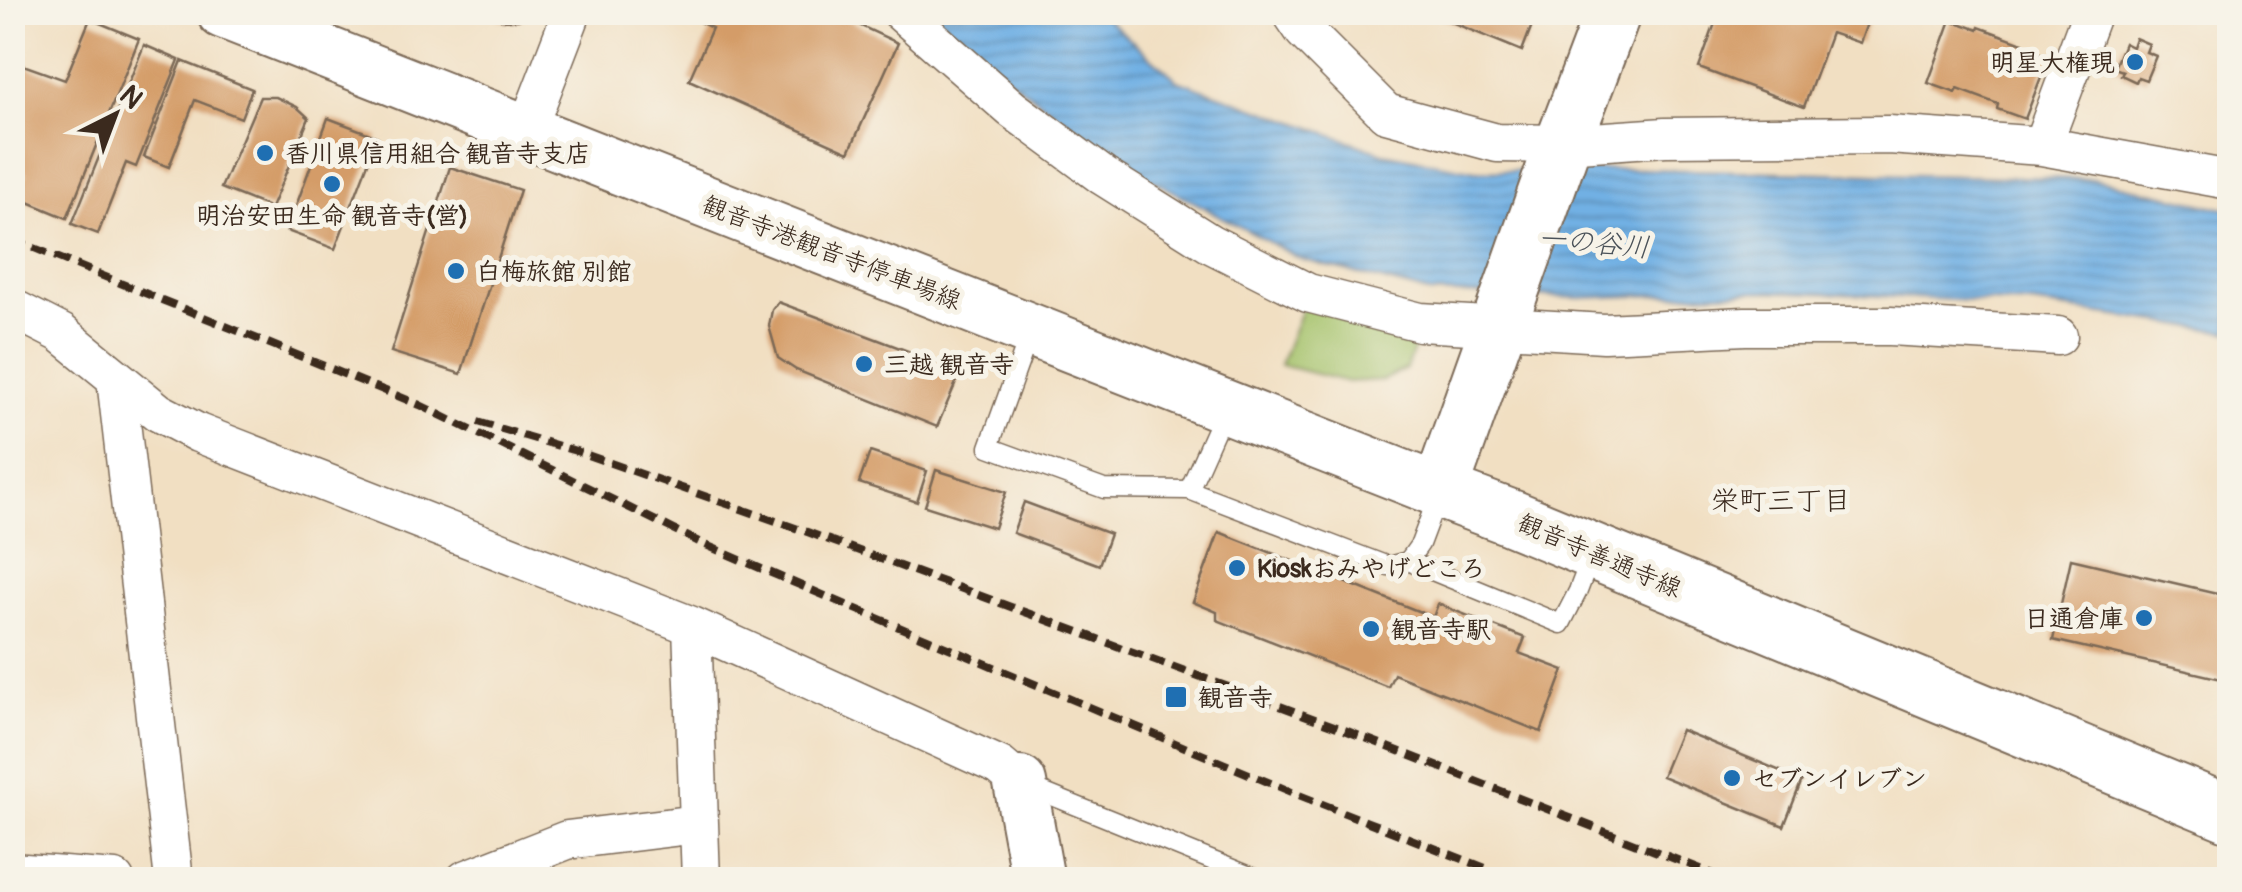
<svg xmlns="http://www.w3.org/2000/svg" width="2242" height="892" viewBox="0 0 2242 892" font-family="Pangolin,'Klee One',sans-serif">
  <defs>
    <pattern id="water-rules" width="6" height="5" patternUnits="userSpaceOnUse" patternTransform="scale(2.5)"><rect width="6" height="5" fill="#71b0e4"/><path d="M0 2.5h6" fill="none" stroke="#5e8fb8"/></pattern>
  </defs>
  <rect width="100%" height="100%" fill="#f7f3e8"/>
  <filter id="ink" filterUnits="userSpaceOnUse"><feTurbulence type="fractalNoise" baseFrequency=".01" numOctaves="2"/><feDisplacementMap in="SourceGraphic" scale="20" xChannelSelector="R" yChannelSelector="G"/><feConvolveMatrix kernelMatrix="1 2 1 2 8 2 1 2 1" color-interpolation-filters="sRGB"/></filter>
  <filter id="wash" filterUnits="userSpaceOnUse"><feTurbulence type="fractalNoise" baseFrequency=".0048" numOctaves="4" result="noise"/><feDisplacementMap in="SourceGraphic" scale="40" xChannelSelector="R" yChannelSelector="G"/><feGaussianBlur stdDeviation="2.25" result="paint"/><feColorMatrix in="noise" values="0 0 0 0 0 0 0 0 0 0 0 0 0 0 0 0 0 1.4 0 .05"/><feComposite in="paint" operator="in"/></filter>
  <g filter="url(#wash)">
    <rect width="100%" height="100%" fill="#f1dfc2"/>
    <!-- green -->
    <path fill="#a3c168" stroke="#6f7643" stroke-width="2.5" d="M 1304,303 L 1418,336 L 1406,369 L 1383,380 L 1348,382 L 1280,365 Z"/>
    <!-- water -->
    <path fill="url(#water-rules)" stroke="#566d81" stroke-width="2.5" d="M 931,13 L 1100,13 L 1177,80 L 1383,153 L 1475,171 L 1639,169 L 2094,179 L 2229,210 L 2229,332 L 2032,304 L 1843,294 L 1762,291 L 1581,298 L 1429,293 L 1301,259 L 1128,167 L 999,71 Z"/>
    <g id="blocks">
      <!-- building -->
      <path fill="#d49c68" d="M 488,12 L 536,12 L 536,13 L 518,20 L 502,20 Z
        M 701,12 L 831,12 L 898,43 L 849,152 L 689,80 L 712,28 L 697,21 Z
        M 1427,12 L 1537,12 L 1522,51 Z
        M 1719,12 L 1871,12 L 1860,43 L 1831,33 L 1804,107 L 1699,68 Z
        M 90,19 L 139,39 L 67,218 L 16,197 L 26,173 L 12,169 L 12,61 L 65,80 Z
        M 1951,20 L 1978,30 L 1979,27 L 2023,43 L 2022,47 L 2049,56 L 2025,119 L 1997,109 L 1998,104 L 1958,89 L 1956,93 L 1928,83 Z
        M 2135,38 L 2149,44 L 2146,52 L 2156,56 L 2146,80 L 2138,77 L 2136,82 L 2121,75 L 2123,71 L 2114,68 L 2124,43 L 2132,47 Z
        M 144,45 L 179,60 L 136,167 L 126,163 L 98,234 L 72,224 Z
        M 182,61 L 252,89 L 241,118 L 195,100 L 169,167 L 144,157 Z
        M 260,97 L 276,97 L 297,107 L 309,118 L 271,208 L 221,188 Z
        M 328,118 L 378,137 L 335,249 L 287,231 Z
        M 450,167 L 520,190 L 461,374 L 391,352 Z
        M 778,302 L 961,371 L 937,427 L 796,370 L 778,358 L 769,326 L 772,310 Z
        M 870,452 L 927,471 L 917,502 L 859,483 Z
        M 936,470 L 1006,492 L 994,528 L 925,506 Z
        M 1024,502 L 1110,534 L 1099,565 L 1013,533 Z
        M 1219,532 L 1433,617 L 1438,604 L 1525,638 L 1519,653 L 1564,670 L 1541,732 L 1394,674 L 1388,687 L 1217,620 L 1217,612 L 1193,602 Z
        M 2071,559 L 2230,596 L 2230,681 L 2053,640 Z
        M 1681,730 L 1802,780 L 1784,826 L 1662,776 Z"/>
    </g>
  </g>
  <g filter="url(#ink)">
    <use href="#blocks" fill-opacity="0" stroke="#7b6957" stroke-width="2.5"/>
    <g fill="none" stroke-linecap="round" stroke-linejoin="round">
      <!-- lane casing -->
      <g stroke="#7b6957" stroke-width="21">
        <path id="lane" d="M 1030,333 L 989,447 L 1104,489 L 1189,490 L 1388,566 L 1408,561 L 1420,544 L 1438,496
          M 1189,490 L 1225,409
          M 1408,561 L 1561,624 L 1578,591 L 1591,557
          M 1030,787 L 1260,880"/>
      </g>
      <!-- street casing -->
      <g stroke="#7b6957" stroke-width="41">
        <path id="street" d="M 901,12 L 1012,109 L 1103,176 L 1211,244 L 1308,293 L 1420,322 L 1604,333 L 1745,326 L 1890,326 L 2058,336
          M 1291,12 L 1304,31 L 1386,113 L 1497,143 L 1563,144 L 1665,137 L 1889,135 L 2042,146 L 2230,180
          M 526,132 L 572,12
          M 2042,146 L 2092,12
          M 12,308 L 61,333 L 158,412 L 198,433 L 692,626 L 1000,766 L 1020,783
          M 116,379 L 174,880
          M 692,626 L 701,880
          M 12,872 L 115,880
          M 465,880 L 567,840 L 698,824"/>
      </g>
      <!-- secondary casing -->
      <g stroke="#7b6957" stroke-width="56">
        <path id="secondary" d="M 223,12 L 1440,491
          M 1020,783 L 1038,880"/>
      </g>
      <!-- primary casing -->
      <g stroke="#7b6957" stroke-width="59">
        <path id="primary" d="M 1613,12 L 1563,144 L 1440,491 L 1512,518 L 2230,814"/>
      </g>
      <!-- lane -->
      <use href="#lane" stroke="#fff" stroke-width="18"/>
      <!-- street -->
      <use href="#street" stroke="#fff" stroke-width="38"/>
      <!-- secondary -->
      <use href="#secondary" stroke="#fff" stroke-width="52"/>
      <!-- primary -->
      <use href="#primary" stroke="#fff" stroke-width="55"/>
      <!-- rail -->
      <path stroke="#3b2a1e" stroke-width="8" stroke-dasharray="15 8" stroke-linecap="butt" d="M 12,239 L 420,405 L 701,543 L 844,604 L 1299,795 L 1516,880
        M 478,422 L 576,451 L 810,533 L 1337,727 L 1729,880"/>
    </g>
  </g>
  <!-- markers -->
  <g fill="#1f6fb2" stroke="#f7f3e8" stroke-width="4">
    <circle cx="2135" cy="62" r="10"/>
    <circle cx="265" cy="153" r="10"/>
    <circle cx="332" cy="184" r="10"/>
    <circle cx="456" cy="271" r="10"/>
    <circle cx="864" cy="364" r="10"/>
    <circle cx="1237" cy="568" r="10"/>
    <circle cx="2144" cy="618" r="10"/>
    <circle cx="1371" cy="629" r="10"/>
    <rect x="1164" y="685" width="24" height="24" rx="5"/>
    <circle cx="1732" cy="778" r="10"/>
  </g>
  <g text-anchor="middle" stroke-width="10" stroke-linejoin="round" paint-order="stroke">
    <!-- poi labels -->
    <g font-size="25" font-weight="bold" fill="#3b2a1e" stroke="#f7f3e8" text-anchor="start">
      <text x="2115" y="71" text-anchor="end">明星大権現</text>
      <text x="285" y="162">香川県信用組合 観音寺支店</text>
      <text x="332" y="224" text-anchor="middle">明治安田生命 観音寺(営)</text>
      <text x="476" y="280">白梅旅館 別館</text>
      <text x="884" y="373">三越 観音寺</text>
      <text x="1257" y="577">Kioskおみやげどころ</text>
      <text x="2124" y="627" text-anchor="end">日通倉庫</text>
      <text x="1391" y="638">観音寺駅</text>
      <text x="1198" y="706">観音寺</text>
      <text x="1752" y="787">セブンイレブン</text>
    </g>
    <!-- street labels -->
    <g font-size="25" fill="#3b2a1e" stroke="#f7f3e8">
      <text transform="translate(832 252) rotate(21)" y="9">観音寺港観音寺停車場線</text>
      <text transform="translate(1600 555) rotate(23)" y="9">観音寺善通寺線</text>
    </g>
    <!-- water labels -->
    <g font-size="28" font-style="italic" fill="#4b5259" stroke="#f7f3e8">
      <text transform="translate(1594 242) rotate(5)" y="10">一の谷川</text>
    </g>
    <!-- neighbourhood labels -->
    <g font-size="28" fill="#3b2a1e" stroke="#f7f3e8">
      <text x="1781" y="510">栄町三丁目</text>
    </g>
  </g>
  <!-- margin -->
  <rect width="2242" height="892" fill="none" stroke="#f7f3e8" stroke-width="50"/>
  <!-- north arrow -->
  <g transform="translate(115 115) rotate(42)" stroke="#f7f3e8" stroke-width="8" paint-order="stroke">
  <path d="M0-8L18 38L0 25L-18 38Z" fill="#3b2a1e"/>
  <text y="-15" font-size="28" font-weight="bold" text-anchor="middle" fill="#3b2a1e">N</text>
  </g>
</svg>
